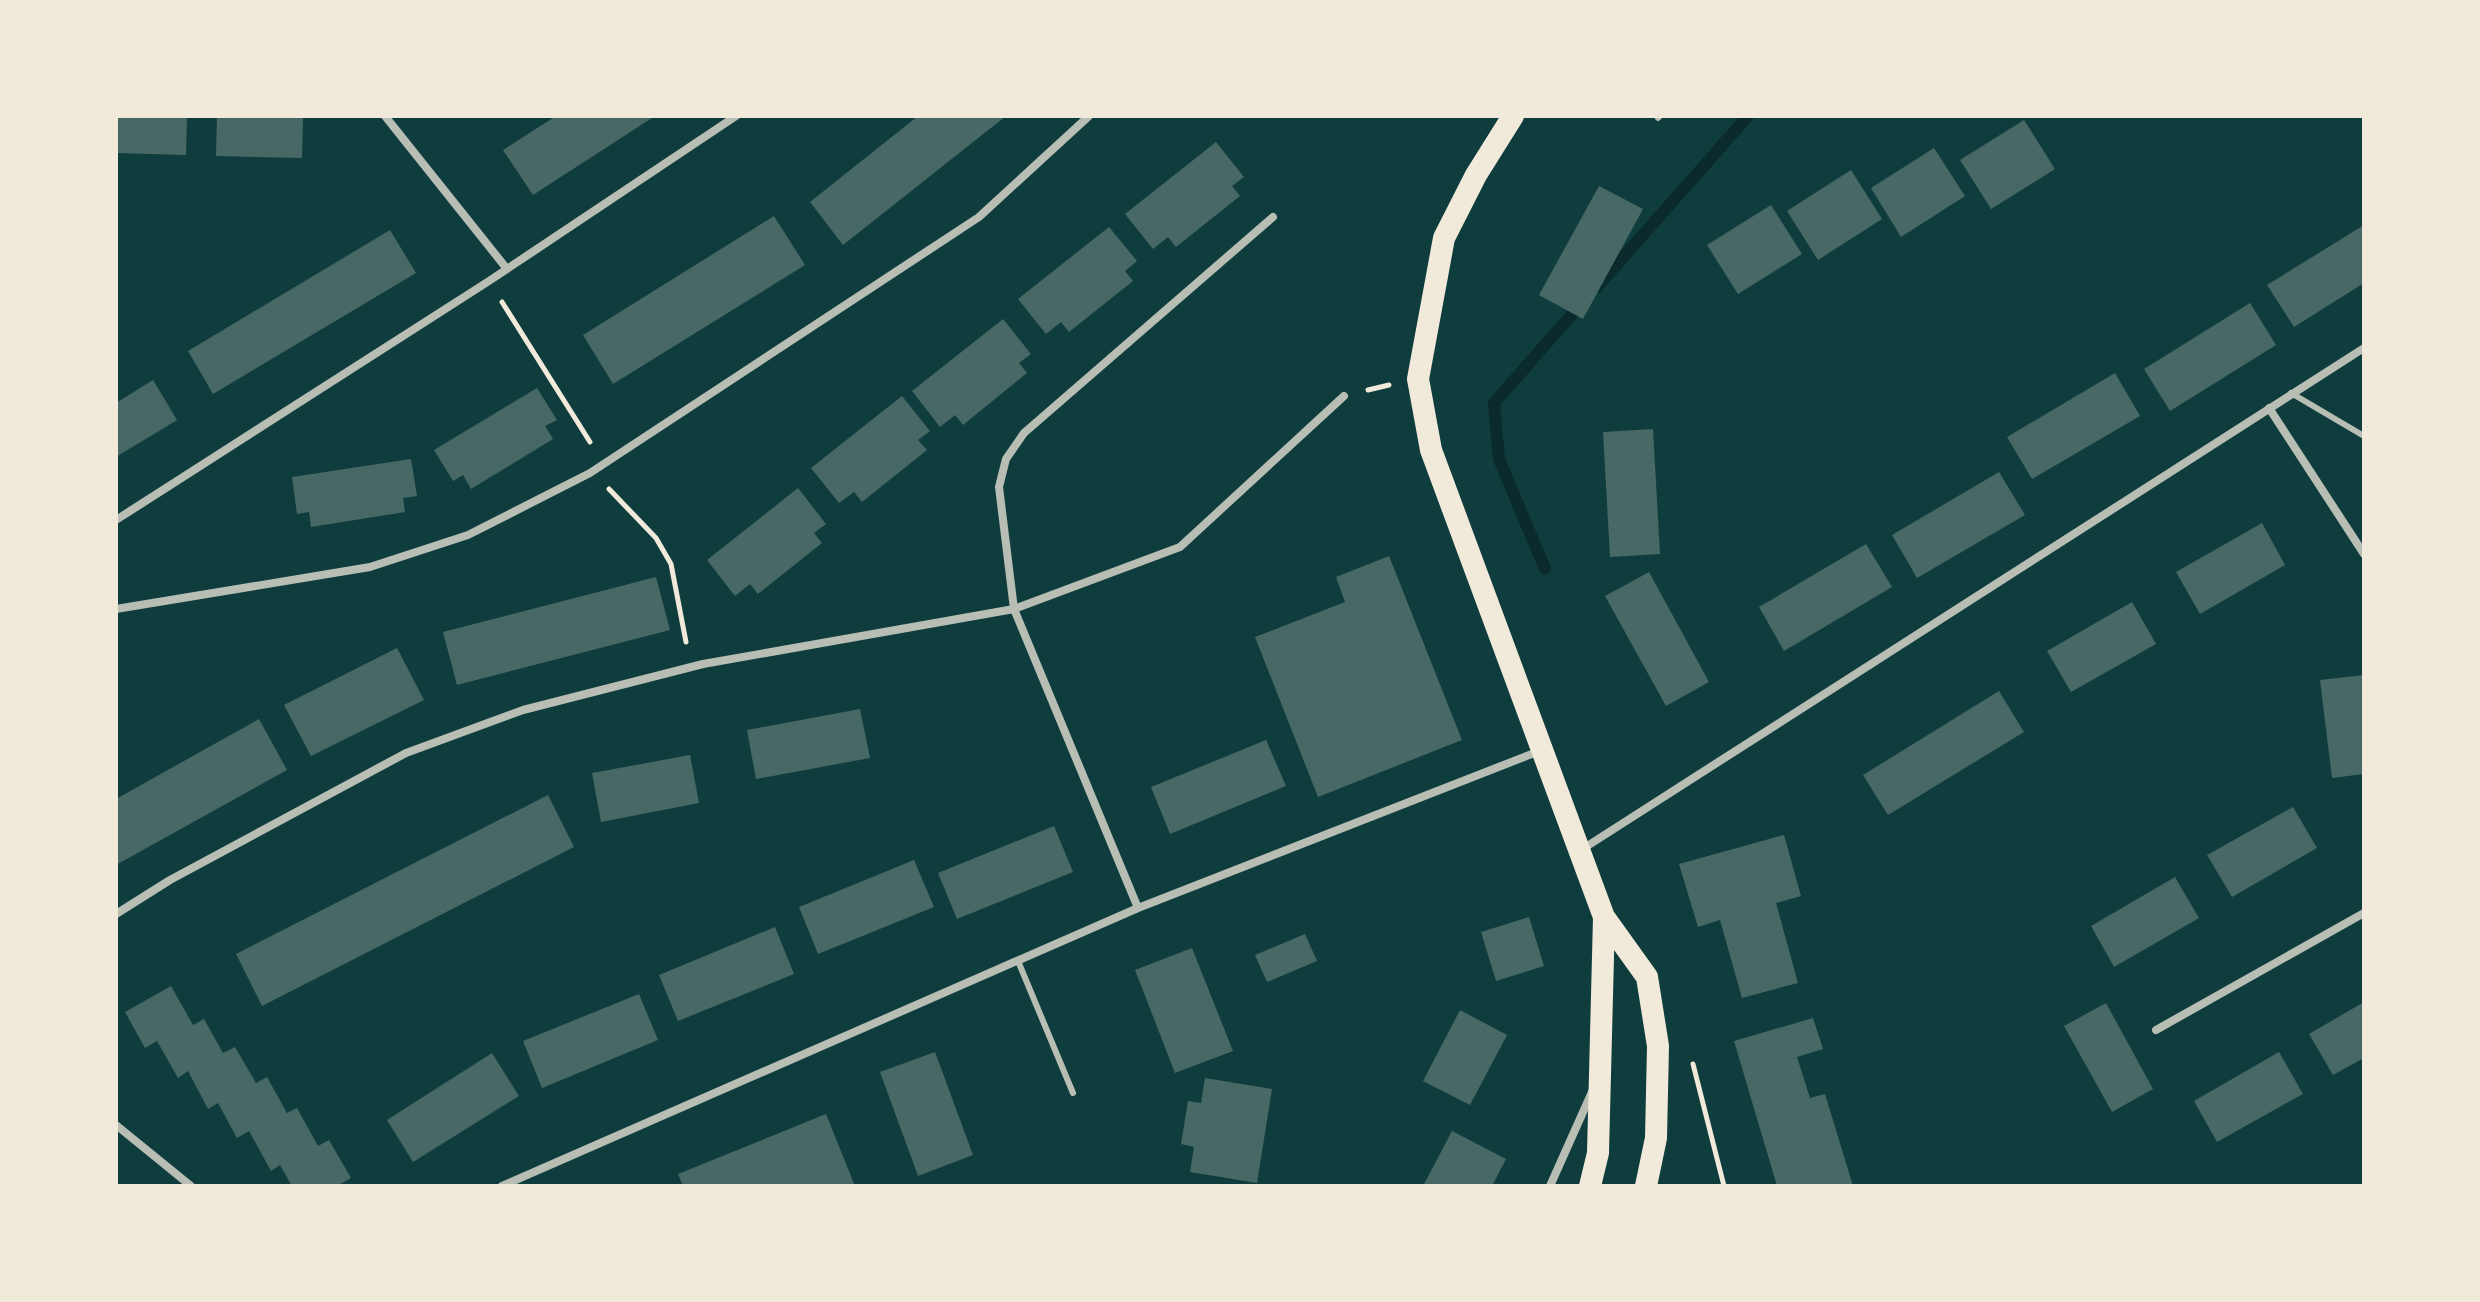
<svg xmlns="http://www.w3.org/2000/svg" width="2480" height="1302" viewBox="0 0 2480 1302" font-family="'Golos Text',sans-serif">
  <rect width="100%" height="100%" fill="#0f3d3e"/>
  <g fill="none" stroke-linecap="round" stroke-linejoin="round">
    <!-- stream -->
    <path stroke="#0a2a2b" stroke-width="12" d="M 1597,287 L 1748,116
      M 1545,569 L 1499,459 L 1494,403 L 1582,303"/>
  </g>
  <!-- building -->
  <path fill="#486865" d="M 116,116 L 187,116 L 186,155 L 116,153 Z
    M 217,116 L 303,116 L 302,158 L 216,156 Z
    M 556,116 L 655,116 L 533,195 L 503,150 Z
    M 918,116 L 1006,116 L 843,245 L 810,202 Z
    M 2024,120 L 2055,169 L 1991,209 L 1960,160 Z
    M 1216,142 L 1244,177 L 1232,186 L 1240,196 L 1176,247 L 1168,237 L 1153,249 L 1125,214 Z
    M 1934,148 L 1965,196 L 1901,237 L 1871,188 Z
    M 1851,170 L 1882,219 L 1818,260 L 1787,211 Z
    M 1599,186 L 1643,209 L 1583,319 L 1539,295 Z
    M 1771,205 L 1802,254 L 1738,294 L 1707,245 Z
    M 774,216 L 805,265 L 613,384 L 583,335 Z
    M 2364,225 L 2364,283 L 2294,327 L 2267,285 Z
    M 1109,227 L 1137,261 L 1125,271 L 1133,281 L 1069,332 L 1061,322 L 1046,334 L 1018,299 Z
    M 390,230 L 416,273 L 213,394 L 188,351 Z
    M 2250,303 L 2276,345 L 2170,411 L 2144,369 Z
    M 1003,319 L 1031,354 L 1019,363 L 1027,373 L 963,425 L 955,415 L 940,427 L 912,391 Z
    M 2115,373 L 2140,416 L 2032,479 L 2007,437 Z
    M 153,380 L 177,420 L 116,457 L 116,403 Z
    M 537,388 L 557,420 L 545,426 L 553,439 L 471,489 L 463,475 L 453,481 L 434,450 Z
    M 902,396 L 930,431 L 918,440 L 927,450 L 862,502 L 854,492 L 839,503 L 811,468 Z
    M 1653,429 L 1660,554 L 1610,557 L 1603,432 Z
    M 411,459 L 417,496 L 403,498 L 405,512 L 311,527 L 309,512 L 297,514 L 292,477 Z
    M 1999,472 L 2025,515 L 1917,578 L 1892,535 Z
    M 798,488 L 826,524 L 814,533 L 822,543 L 758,594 L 750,584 L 735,596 L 707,560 Z
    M 2262,523 L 2285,565 L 2200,614 L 2176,572 Z
    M 1866,544 L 1892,587 L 1784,651 L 1759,607 Z
    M 1389,556 L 1462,740 L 1318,797 L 1255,637 L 1345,602 L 1336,577 Z
    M 1649,572 L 1709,682 L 1666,706 L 1605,596 Z
    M 656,577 L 670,630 L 457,685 L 443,632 Z
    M 2132,602 L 2156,644 L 2071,692 L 2047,651 Z
    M 397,648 L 424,700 L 311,756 L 284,705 Z
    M 2364,675 L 2364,774 L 2332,778 L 2320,680 Z
    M 1999,691 L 2024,732 L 1888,815 L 1863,775 Z
    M 860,709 L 870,758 L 756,779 L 747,730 Z
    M 259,719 L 287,770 L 116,865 L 116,799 Z
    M 1266,740 L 1286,786 L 1170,834 L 1151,787 Z
    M 690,755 L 699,803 L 601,822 L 592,773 Z
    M 548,795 L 574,847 L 262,1006 L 236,954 Z
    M 2293,807 L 2317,848 L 2232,897 L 2207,855 Z
    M 1054,826 L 1073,872 L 957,919 L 938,873 Z
    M 1784,835 L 1801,896 L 1776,903 L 1798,983 L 1742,998 L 1720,920 L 1698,927 L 1679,864 Z
    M 914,860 L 934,907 L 818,954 L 799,907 Z
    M 2175,877 L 2199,918 L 2114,967 L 2091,926 Z
    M 1529,917 L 1544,966 L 1496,981 L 1481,932 Z
    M 775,927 L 794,974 L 678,1021 L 659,975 Z
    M 1305,934 L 1317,961 L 1267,982 L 1255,955 Z
    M 1192,948 L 1233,1051 L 1175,1073 L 1135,970 Z
    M 171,986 L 193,1025 L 204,1019 L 223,1053 L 235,1047 L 256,1083 L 267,1077 L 287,1113 L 297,1108 L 318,1146 L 329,1140 L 351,1178 L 337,1186 L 292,1186 L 280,1165 L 271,1171 L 249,1131 L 237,1138 L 218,1103 L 208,1109 L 188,1071 L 178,1078 L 157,1041 L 145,1048 L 125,1012 Z
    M 639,994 L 658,1040 L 542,1088 L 523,1041 Z
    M 2364,1002 L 2364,1058 L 2333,1075 L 2309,1034 Z
    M 2106,1003 L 2153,1089 L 2112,1112 L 2064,1026 Z
    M 1460,1010 L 1507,1035 L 1470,1105 L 1423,1081 Z
    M 1813,1018 L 1823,1049 L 1797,1057 L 1810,1098 L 1825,1094 L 1853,1186 L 1777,1186 L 1734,1041 Z
    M 935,1052 L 973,1155 L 918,1176 L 880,1072 Z
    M 2279,1052 L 2303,1094 L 2217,1142 L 2194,1101 Z
    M 492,1053 L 519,1096 L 413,1162 L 387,1120 Z
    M 1205,1078 L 1272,1089 L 1257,1183 L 1190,1172 L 1194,1147 L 1181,1144 L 1188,1101 L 1201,1103 Z
    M 826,1114 L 855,1186 L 683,1186 L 678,1174 Z
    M 1452,1131 L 1506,1159 L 1492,1186 L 1423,1186 Z"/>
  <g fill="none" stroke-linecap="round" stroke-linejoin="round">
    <!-- path -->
    <path stroke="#f1e9da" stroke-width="5" d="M 502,302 L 590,442
      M 1368,390 L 1389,385
      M 609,489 L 656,538 L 671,564 L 686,642
      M 1693,1064 L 1724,1186"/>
    <!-- service -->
    <path stroke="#b8beb3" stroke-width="6" d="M 1658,118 L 1660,116
      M 2291,393 L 2364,436
      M 1018,961 L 1073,1093"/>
    <!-- minor -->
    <path stroke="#b8beb3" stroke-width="8" d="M 385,116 L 507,269
      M 2269,408 L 2364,554
      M 116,520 L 489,281 L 736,116
      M 116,609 L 370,567 L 468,535 L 590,473 L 979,217 L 1089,116
      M 1581,850 L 2364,348
      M 1138,908 L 1014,609 L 999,487 L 1006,459 L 1024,433 L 1273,217
      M 116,914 L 170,880 L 406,753 L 523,710 L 703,664 L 1014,609 L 1180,547 L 1344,396
      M 2156,1030 L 2364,913
      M 116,1125 L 191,1186
      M 502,1186 L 1138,908 L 1542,750
      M 1550,1186 L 1592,1092"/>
    <!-- trunk -->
    <path stroke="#f1e9da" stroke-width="22" d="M 1513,116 L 1476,175 L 1444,238 L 1418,379 L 1431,450 L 1604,917 L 1647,977 L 1658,1046 L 1656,1138 L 1646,1186
      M 1590,1186 L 1598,1153 L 1604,917"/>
  </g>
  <!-- border -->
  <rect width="2480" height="1302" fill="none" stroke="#f1e9da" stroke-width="236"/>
</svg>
